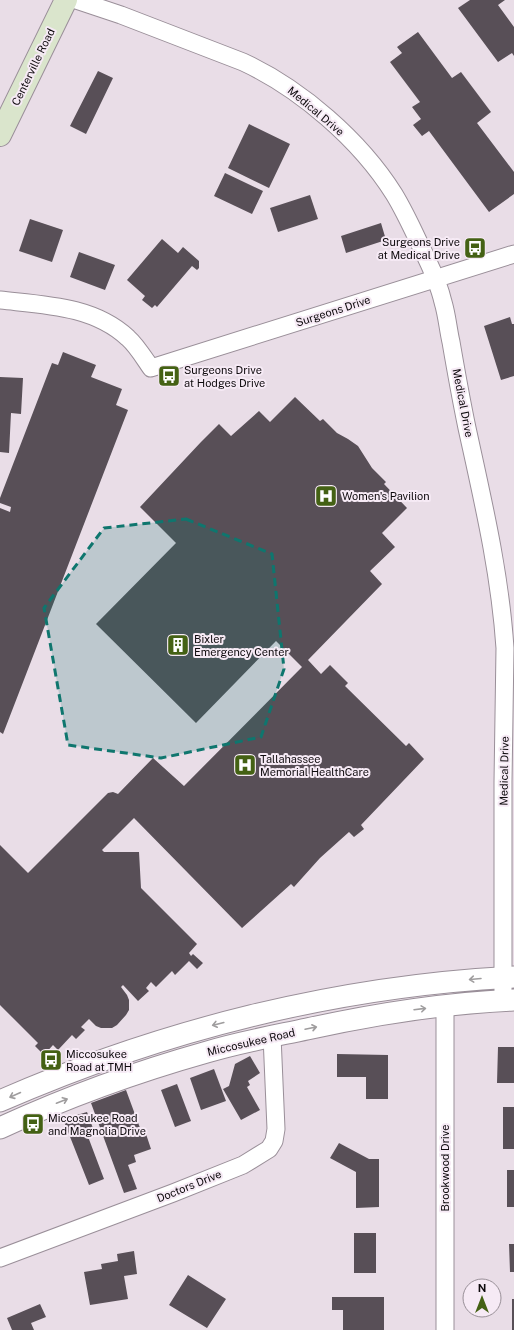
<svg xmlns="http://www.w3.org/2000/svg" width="514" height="1330" viewBox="0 0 514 1330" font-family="'Public Sans',sans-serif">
  <rect width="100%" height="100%" fill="#e9dde7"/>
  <!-- building -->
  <path fill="#584f57" d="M 470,0 L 505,0 L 498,5 L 514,27 L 514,56 L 512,53 L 498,62 L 458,8 Z
    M 418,32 L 452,78 L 461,72 L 491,112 L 477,123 L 514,172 L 514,194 L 489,212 L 429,131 L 422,136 L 413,125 L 421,119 L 412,107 L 420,102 L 390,62 L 402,53 L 397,47 Z
    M 98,71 L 113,78 L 86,134 L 70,126 Z
    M 249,124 L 290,144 L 269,188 L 228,168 Z
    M 225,173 L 263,191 L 252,214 L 214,196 Z
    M 310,195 L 318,219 L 278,232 L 270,208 Z
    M 30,219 L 63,230 L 52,262 L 19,251 Z
    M 381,223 L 386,240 L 346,253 L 341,236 Z
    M 162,239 L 178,253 L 183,247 L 199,261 L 199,268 L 197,270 L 192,266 L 157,307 L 155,305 L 152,308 L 142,300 L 145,296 L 127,280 Z
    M 79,252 L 115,265 L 105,290 L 70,277 Z
    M 510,317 L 512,324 L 514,324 L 514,376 L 501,380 L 484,326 Z
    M 63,352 L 96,365 L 91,377 L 122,389 L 116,405 L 128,410 L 3,734 L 0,732 L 0,508 L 10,512 L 11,507 L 0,503 L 0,498 L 52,363 L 58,365 Z
    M 0,377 L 23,378 L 21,414 L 11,413 L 9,453 L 0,452 Z
    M 295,397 L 320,421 L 323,419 L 337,433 L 348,439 L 358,446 L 372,468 L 386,482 L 384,484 L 407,508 L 382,533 L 395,547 L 370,571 L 382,584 L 308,660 L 321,674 L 330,665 L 348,683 L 345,686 L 406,746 L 409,743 L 424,759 L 361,825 L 364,829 L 354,837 L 349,832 L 320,858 L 294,887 L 291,884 L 242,928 L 134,818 L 102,850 L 104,852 L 139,852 L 141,888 L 197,944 L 189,953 L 191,956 L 193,954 L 203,963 L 197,969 L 189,961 L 175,975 L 172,971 L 156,987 L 151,982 L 146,988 L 149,991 L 138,1001 L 123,985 L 121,987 L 127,995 L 129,1000 L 129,1010 L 126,1015 L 117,1025 L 112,1028 L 101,1028 L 96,1026 L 89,1019 L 81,1027 L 85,1030 L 76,1039 L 72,1035 L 58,1050 L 53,1045 L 44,1055 L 35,1046 L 38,1043 L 0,1005 L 0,845 L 28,873 L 108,793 L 113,792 L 118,794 L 153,758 L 184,786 L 302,667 L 276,641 L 196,723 L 96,624 L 176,543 L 140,507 L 201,442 L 219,424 L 231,436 L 259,411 L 270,422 Z
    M 498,1047 L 514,1047 L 514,1083 L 497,1083 Z
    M 337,1054 L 388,1055 L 388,1099 L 366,1099 L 366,1077 L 337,1077 Z
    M 250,1056 L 260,1073 L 248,1081 L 250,1085 L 247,1087 L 260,1110 L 241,1120 L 223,1089 L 229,1086 L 235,1064 Z
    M 214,1069 L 226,1101 L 201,1110 L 190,1078 Z
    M 177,1084 L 191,1121 L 175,1127 L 161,1090 Z
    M 126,1090 L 143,1136 L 146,1134 L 151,1149 L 134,1155 L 136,1162 L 128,1165 L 137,1189 L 124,1193 L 91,1103 Z
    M 503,1107 L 514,1107 L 514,1149 L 503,1149 Z
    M 87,1112 L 94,1131 L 87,1134 L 104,1179 L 89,1185 L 63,1119 Z
    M 339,1143 L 369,1159 L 379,1159 L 379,1207 L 356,1208 L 356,1172 L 330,1158 Z
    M 507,1170 L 514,1170 L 514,1207 L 507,1207 Z
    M 354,1233 L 376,1233 L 376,1273 L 354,1273 Z
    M 509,1244 L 514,1244 L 514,1272 L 510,1272 Z
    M 134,1251 L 137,1274 L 124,1276 L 128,1299 L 90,1305 L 84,1272 L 102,1269 L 101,1264 L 118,1261 L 117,1254 Z
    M 188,1275 L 226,1299 L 207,1328 L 169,1305 Z
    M 332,1297 L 384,1297 L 384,1330 L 343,1330 L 343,1310 L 332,1310 Z
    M 512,1299 L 514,1299 L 514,1330 L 512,1330 Z
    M 40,1304 L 46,1317 L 31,1323 L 34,1330 L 12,1330 L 7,1318 Z"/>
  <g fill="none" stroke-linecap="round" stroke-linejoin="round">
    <!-- minor casing -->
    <g stroke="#9a8f99" stroke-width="19">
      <path id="minor" d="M 76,0 L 121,15 L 243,62 C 301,89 360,140 394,194 C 405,212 413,230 422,249 C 430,265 439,284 443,302 C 447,315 448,329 451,342 C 456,371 461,399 467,428 C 483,501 500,573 505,648 L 503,782 L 503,1001
        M 0,300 C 45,305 94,306 128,338 C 137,346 144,358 151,368 L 514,254
        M 445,1006 L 445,1330
        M 0,1258 L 173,1193 L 243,1165 L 269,1149 L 274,1141 L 276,1129 L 272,1036"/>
    </g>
    <!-- tertiary casing -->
    <g stroke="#9a8f99" stroke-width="23">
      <path id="tertiary" d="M 0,1101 C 162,1030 337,986 514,977
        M 0,1128 C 67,1097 136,1072 207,1052 C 240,1042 274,1036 307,1029 C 375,1014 445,1003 514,1000"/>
    </g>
    <!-- secondary casing -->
    <g stroke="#9a8f99" stroke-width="24">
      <path id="secondary" d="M 0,135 L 66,0"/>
    </g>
    <!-- minor -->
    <use href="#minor" stroke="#fff" stroke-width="17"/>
    <!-- tertiary -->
    <use href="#tertiary" stroke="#fff" stroke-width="21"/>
    <!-- secondary -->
    <use href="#secondary" stroke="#dae5cc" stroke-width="22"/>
  </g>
  <!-- one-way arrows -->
  <defs><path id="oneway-shaft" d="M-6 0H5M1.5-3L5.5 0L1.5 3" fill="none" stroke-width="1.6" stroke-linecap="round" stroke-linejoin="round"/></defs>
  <g stroke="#9f9d9e">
    <use href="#oneway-shaft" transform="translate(475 979) rotate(175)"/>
    <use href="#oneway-shaft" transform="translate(420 1009) rotate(-7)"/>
    <use href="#oneway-shaft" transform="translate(218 1024) rotate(166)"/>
    <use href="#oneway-shaft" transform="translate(311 1028) rotate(-12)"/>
    <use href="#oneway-shaft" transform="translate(15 1095) rotate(156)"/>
    <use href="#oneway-shaft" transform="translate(62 1101) rotate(-21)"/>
  </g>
  <!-- marked area -->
  <path fill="#0f766e" fill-opacity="0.2" stroke="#0f766e" stroke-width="3" stroke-dasharray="8 5" stroke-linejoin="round" d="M 186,519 L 272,554 L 284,669 L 261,737 L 161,758 L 68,745 L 44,608 L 104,528 Z"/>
  <!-- icons -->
  <defs>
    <g id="bus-square" transform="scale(1.15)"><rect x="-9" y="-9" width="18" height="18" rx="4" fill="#446114" stroke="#f6eaf5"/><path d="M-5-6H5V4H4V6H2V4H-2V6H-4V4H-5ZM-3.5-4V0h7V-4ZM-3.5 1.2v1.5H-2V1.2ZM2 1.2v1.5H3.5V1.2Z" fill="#fff"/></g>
    <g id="hospital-square" transform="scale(1.15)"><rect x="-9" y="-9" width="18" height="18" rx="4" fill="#446114" stroke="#f6eaf5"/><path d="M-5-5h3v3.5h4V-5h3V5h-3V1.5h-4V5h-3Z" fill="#fff"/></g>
    <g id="building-square" transform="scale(1.15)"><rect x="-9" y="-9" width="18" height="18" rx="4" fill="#446114" stroke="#f6eaf5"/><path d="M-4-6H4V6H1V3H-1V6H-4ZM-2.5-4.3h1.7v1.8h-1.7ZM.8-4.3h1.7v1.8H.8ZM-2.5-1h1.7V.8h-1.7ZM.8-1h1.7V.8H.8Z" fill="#fff"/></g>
  </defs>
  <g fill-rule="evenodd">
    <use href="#bus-square" x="475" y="248"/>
    <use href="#bus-square" x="169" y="376"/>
    <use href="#hospital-square" x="326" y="496"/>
    <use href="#building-square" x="178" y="645"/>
    <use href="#hospital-square" x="245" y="765"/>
    <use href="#bus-square" x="51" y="1060"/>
    <use href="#bus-square" x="33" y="1124"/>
  </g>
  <g text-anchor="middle" stroke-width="4" stroke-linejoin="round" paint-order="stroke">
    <!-- street labels -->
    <g font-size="11" fill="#0e0a0d" stroke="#f6eaf5">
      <text transform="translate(33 67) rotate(-64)" y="4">Centerville Road</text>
      <text transform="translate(316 111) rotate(40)" y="4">Medical Drive</text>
      <text transform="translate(333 311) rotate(-18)" y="4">Surgeons Drive</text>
      <text transform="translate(463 403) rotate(79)" y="4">Medical Drive</text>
      <text transform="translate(504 771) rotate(-89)" y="4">Medical Drive</text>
      <text transform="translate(251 1042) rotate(-13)" y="4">Miccosukee Road</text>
      <text transform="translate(445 1168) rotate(-90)" y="4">Brookwood Drive</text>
      <text transform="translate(189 1186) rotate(-22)" y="4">Doctors Drive</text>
    </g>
    <!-- poi labels -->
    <g font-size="11" fill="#0e0a0d" stroke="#f6eaf5" text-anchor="start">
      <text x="460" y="246" text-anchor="end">Surgeons Drive<tspan x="460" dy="13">at Medical Drive</tspan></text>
      <text x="184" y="374">Surgeons Drive<tspan x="184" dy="13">at Hodges Drive</tspan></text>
      <text x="342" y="500">Women's Pavilion</text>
      <text x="194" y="643">Bixler<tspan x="194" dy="13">Emergency Center</tspan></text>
      <text x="260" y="763">Tallahassee<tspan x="260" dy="13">Memorial HealthCare</tspan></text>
      <text x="66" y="1058">Miccosukee<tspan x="66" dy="13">Road at TMH</tspan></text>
      <text x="48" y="1122">Miccosukee Road<tspan x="48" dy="13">and Magnolia Drive</tspan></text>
    </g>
  </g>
  <!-- north arrow -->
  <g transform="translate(482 1298)"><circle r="19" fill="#f6eaf5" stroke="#999098"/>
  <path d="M0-3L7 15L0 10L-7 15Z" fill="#446114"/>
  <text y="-6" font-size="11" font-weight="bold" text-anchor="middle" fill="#0e0a0d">N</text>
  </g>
</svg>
